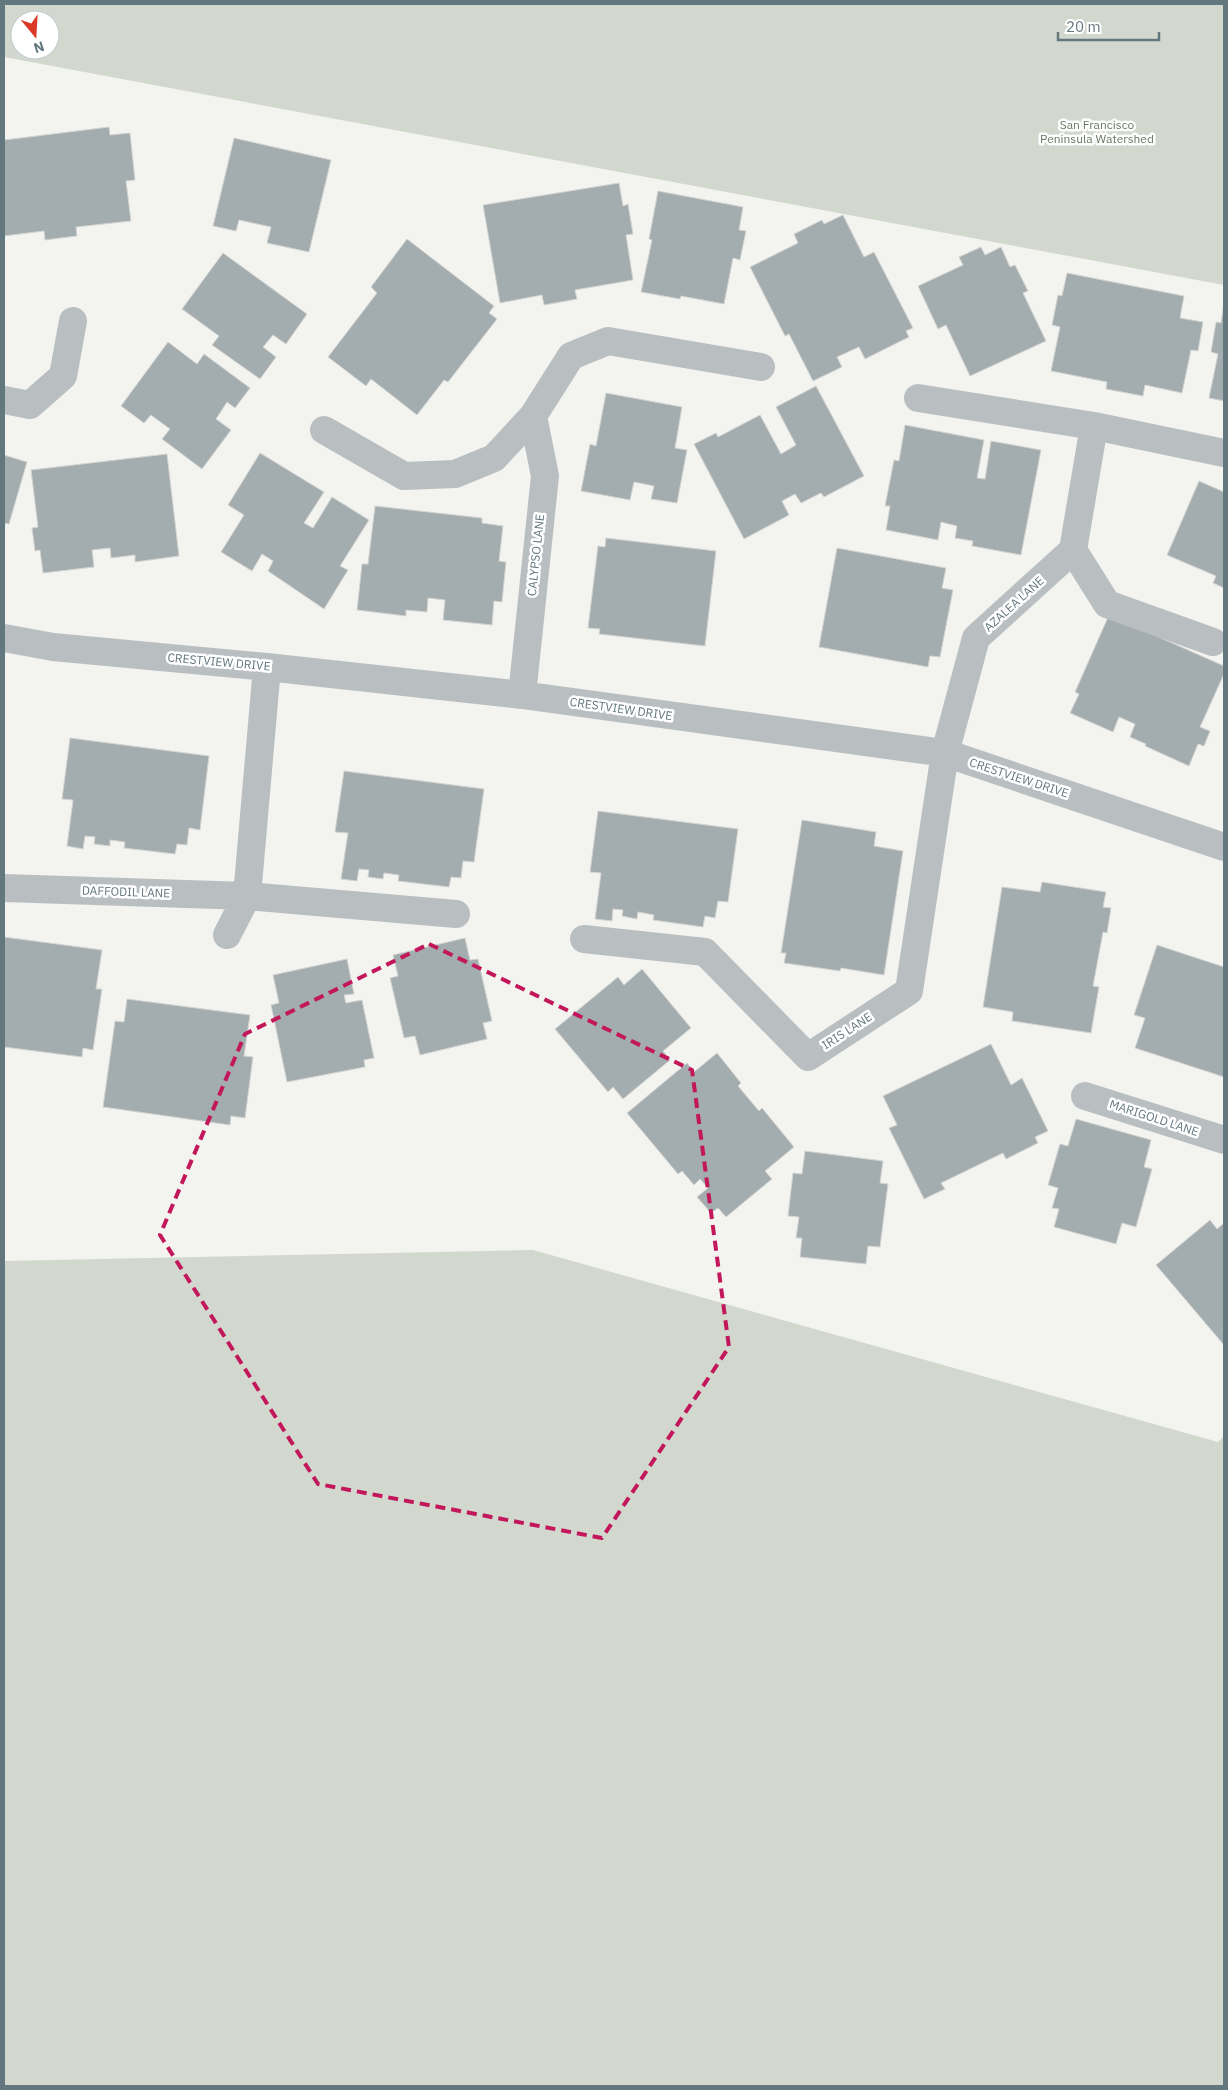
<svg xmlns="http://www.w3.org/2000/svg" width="1228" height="2090" viewBox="0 0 1228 2090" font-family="'IBM Plex Sans',sans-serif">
  <rect width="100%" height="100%" fill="#f3f3ef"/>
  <!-- green -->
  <path fill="#d3d8cf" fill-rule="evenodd" d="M 4,4 L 1224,4 L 1224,285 L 4,57 ZM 20,20 L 50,20 L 50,50 L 20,50 Z
    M 533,1250 L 1218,1442 L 1224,1436 L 1224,2086 L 4,2086 L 4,1261 Z"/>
  <!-- building -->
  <path fill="#a3adb0" stroke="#d5d4d2" d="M 109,127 L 110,135 L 130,133 L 135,180 L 126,181 L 131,221 L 76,227 L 77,236 L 45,240 L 44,231 L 4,236 L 4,140 Z
    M 234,138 L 331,160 L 309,252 L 267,243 L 271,227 L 239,220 L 236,231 L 213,226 Z
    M 619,183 L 623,206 L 628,204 L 633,234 L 626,235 L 633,280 L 575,290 L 577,299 L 544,305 L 542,295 L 500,303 L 483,205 Z
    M 658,191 L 743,207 L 739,230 L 746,231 L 740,260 L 733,258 L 724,304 L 681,296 L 680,299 L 641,292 L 652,240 L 649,239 Z
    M 843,215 L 864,257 L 874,252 L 913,328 L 906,331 L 909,337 L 865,359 L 859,347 L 837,357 L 842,367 L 813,381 L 789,334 L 785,336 L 750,267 L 798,243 L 794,234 L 822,220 L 824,224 Z
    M 407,239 L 494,306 L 489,313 L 497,319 L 448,382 L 444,380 L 417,415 L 371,379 L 366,386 L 328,357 L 377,293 L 371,287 Z
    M 981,247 L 985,255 L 1001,247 L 1010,267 L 1015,265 L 1028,291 L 1023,293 L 1046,341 L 970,376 L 946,325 L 938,329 L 918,286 L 963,265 L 959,257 Z
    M 223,253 L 307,314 L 286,344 L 273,335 L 263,347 L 276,357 L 260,379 L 212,345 L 219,336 L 182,309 Z
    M 1067,273 L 1184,296 L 1180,318 L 1203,322 L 1198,351 L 1191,350 L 1182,393 L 1145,385 L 1143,396 L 1106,389 L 1107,382 L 1051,371 L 1060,327 L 1052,325 L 1058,295 L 1062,296 Z
    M 1224,302 L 1224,401 L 1209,398 L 1218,354 L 1211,352 L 1216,322 L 1221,323 Z
    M 168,342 L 197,364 L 204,354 L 250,388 L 235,408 L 227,402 L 216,419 L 231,430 L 202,469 L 162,439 L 170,429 L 151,415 L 144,423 L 121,406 Z
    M 816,386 L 864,476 L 824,497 L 821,493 L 801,503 L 795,494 L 782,501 L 789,515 L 744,539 L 694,444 L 716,433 L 718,437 L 760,415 L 781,454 L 796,445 L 776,407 Z
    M 606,393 L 682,407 L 675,448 L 687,450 L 677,503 L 651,499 L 654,486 L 634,482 L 630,500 L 581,491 L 590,444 L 596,446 Z
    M 905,425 L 984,440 L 977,478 L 985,479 L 991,441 L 1041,450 L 1021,555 L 972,546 L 973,541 L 955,538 L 957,526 L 941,522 L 938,540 L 886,530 L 890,506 L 885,506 L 894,460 L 899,461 Z
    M 260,453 L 324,492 L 304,523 L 313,528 L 332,497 L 369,520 L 340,566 L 348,570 L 324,609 L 268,571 L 273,561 L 262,554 L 252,571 L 221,552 L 244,515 L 228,505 Z
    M 167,454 L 179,556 L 135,562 L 135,555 L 111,558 L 110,548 L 92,550 L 94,567 L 43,573 L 40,550 L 35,551 L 32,528 L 38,527 L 31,470 Z
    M 4,455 L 27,462 L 9,524 L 4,523 Z
    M 1199,481 L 1224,492 L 1224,588 L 1213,583 L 1216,576 L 1167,555 Z
    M 375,506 L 482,518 L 482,523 L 503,526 L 499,561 L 506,562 L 502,602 L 494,601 L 492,625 L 443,620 L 445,600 L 428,598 L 427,612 L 406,610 L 406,616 L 357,610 L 362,564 L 368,564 Z
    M 606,538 L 716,551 L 705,646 L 599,634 L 600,629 L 588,628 L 598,546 L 605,547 Z
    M 837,548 L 946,568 L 942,588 L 953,590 L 940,657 L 930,656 L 928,667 L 819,647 Z
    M 1109,615 L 1224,666 L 1224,674 L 1200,727 L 1210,731 L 1204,746 L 1198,744 L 1189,766 L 1145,746 L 1146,744 L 1130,737 L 1135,724 L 1119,717 L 1113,732 L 1070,713 L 1079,694 L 1075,692 Z
    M 70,738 L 209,756 L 200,830 L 189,828 L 187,845 L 177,844 L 175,854 L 124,848 L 125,842 L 110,840 L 110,846 L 94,844 L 95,837 L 85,836 L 83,849 L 67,846 L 73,800 L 62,799 Z
    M 344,771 L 484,789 L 474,862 L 463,861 L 461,878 L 451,877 L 449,887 L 398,881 L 399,875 L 384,873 L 383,879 L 368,877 L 369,870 L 359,869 L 357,881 L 341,879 L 348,833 L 335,832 Z
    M 598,811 L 738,829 L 728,902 L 718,901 L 715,918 L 705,916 L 703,927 L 653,920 L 654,915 L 638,912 L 637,919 L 622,916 L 623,910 L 613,909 L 612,921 L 595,919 L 601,873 L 590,872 Z
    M 802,820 L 876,832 L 874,846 L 903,851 L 884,975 L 841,968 L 840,971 L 784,963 L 786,953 L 781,953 Z
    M 1042,882 L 1106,892 L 1103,907 L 1111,908 L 1107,933 L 1103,932 L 1093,986 L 1099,987 L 1091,1033 L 1012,1021 L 1013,1012 L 983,1007 L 1002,887 L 1040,892 Z
    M 4,937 L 102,950 L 96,989 L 102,989 L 93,1050 L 83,1048 L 82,1057 L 4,1047 Z
    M 465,938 L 470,960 L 478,959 L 492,1021 L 483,1023 L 487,1039 L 420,1055 L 415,1036 L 404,1038 L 390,978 L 398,976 L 393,955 Z
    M 1157,945 L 1224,967 L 1224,1077 L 1135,1048 L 1145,1018 L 1134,1015 Z
    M 347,959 L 354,994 L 344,995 L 346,1003 L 362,1000 L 374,1058 L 364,1060 L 365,1067 L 287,1082 L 271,1005 L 279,1003 L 273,975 Z
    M 642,969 L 691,1028 L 663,1051 L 670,1060 L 623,1099 L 613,1087 L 608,1092 L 555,1029 L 618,977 L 624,985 Z
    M 127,999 L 250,1015 L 244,1056 L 253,1057 L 245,1118 L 231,1116 L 230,1125 L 103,1107 L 115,1021 L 124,1022 Z
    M 991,1044 L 1011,1085 L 1022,1078 L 1048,1131 L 1035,1137 L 1038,1143 L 1006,1159 L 1003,1153 L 941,1183 L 945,1189 L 924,1199 L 889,1128 L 897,1125 L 883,1096 Z
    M 717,1053 L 741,1083 L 738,1086 L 759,1111 L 762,1108 L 794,1147 L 765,1171 L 772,1179 L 726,1217 L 718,1208 L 711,1213 L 697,1197 L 708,1188 L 700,1179 L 694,1185 L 682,1171 L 678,1174 L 627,1113 L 687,1063 L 694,1072 Z
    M 1076,1119 L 1151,1140 L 1144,1167 L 1152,1169 L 1136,1227 L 1122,1223 L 1116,1244 L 1054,1227 L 1059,1209 L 1052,1208 L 1058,1188 L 1048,1185 L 1060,1144 L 1068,1146 Z
    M 805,1151 L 883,1161 L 880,1183 L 888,1184 L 880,1247 L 868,1246 L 866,1264 L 800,1257 L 802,1238 L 796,1238 L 799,1217 L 788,1216 L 793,1173 L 802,1174 Z
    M 1210,1220 L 1217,1229 L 1224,1223 L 1224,1345 L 1156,1265 Z"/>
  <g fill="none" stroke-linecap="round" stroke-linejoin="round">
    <!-- minor -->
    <path stroke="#b9bfc1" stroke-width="28" d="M 918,398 L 1094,426 L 1224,453
      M 4,400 L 30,405 L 63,376 L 73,321
      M 324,430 L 404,476 L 455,474 L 494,458 L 533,416
      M 1073,550 L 1107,604 L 1213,642
      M 4,638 L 53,647 L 267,667 L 522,695 L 945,753 L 1224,847
      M 522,695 L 545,476 L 533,416 L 571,356 L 608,341 L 761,367
      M 4,888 L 247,896 L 456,914
      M 227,935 L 247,896 L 267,667
      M 584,939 L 705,952 L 808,1057 L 909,991 L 945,753 L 976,638 L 1073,550 L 1094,426
      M 1085,1096 L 1224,1140"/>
  </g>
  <!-- marked area -->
  <path fill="none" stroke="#c2185b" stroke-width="4" stroke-dasharray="10 6" stroke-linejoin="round" d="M 429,944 L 692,1070 L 729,1347 L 602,1538 L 318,1484 L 160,1235 L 245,1034 Z"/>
  <g text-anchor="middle" stroke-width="5" stroke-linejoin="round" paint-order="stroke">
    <!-- park labels -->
    <g font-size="12" fill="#697762" stroke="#fff">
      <text x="1097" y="129">San Francisco<tspan x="1097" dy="14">Peninsula Watershed</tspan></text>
    </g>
    <!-- street labels -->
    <g font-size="12" fill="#63777f" stroke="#fff">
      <text transform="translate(536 555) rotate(-84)" y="4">CALYPSO LANE</text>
      <text transform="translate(1014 604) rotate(-42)" y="4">AZALEA LANE</text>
      <text transform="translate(219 662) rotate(5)" y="4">CRESTVIEW DRIVE</text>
      <text transform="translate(621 709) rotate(8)" y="4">CRESTVIEW DRIVE</text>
      <text transform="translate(1019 778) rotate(18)" y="4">CRESTVIEW DRIVE</text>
      <text transform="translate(126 892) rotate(2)" y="4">DAFFODIL LANE</text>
      <text transform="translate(847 1031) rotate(-33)" y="4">IRIS LANE</text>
      <text transform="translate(1154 1118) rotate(18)" y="4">MARIGOLD LANE</text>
    </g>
  </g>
  <!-- border -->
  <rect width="1228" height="2090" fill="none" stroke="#63777f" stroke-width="10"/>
  <!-- north arrow -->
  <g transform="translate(35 35) rotate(162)"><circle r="24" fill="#ffffff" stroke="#c1c9cc"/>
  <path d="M0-4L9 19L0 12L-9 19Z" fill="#db3928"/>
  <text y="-8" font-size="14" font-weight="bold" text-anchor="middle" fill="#63777f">N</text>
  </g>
  <!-- scale -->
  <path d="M1058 32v8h101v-8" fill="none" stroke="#63777f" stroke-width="2.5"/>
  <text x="1066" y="32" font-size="15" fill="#63777f" stroke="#ffffff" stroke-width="4" paint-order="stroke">20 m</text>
</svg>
